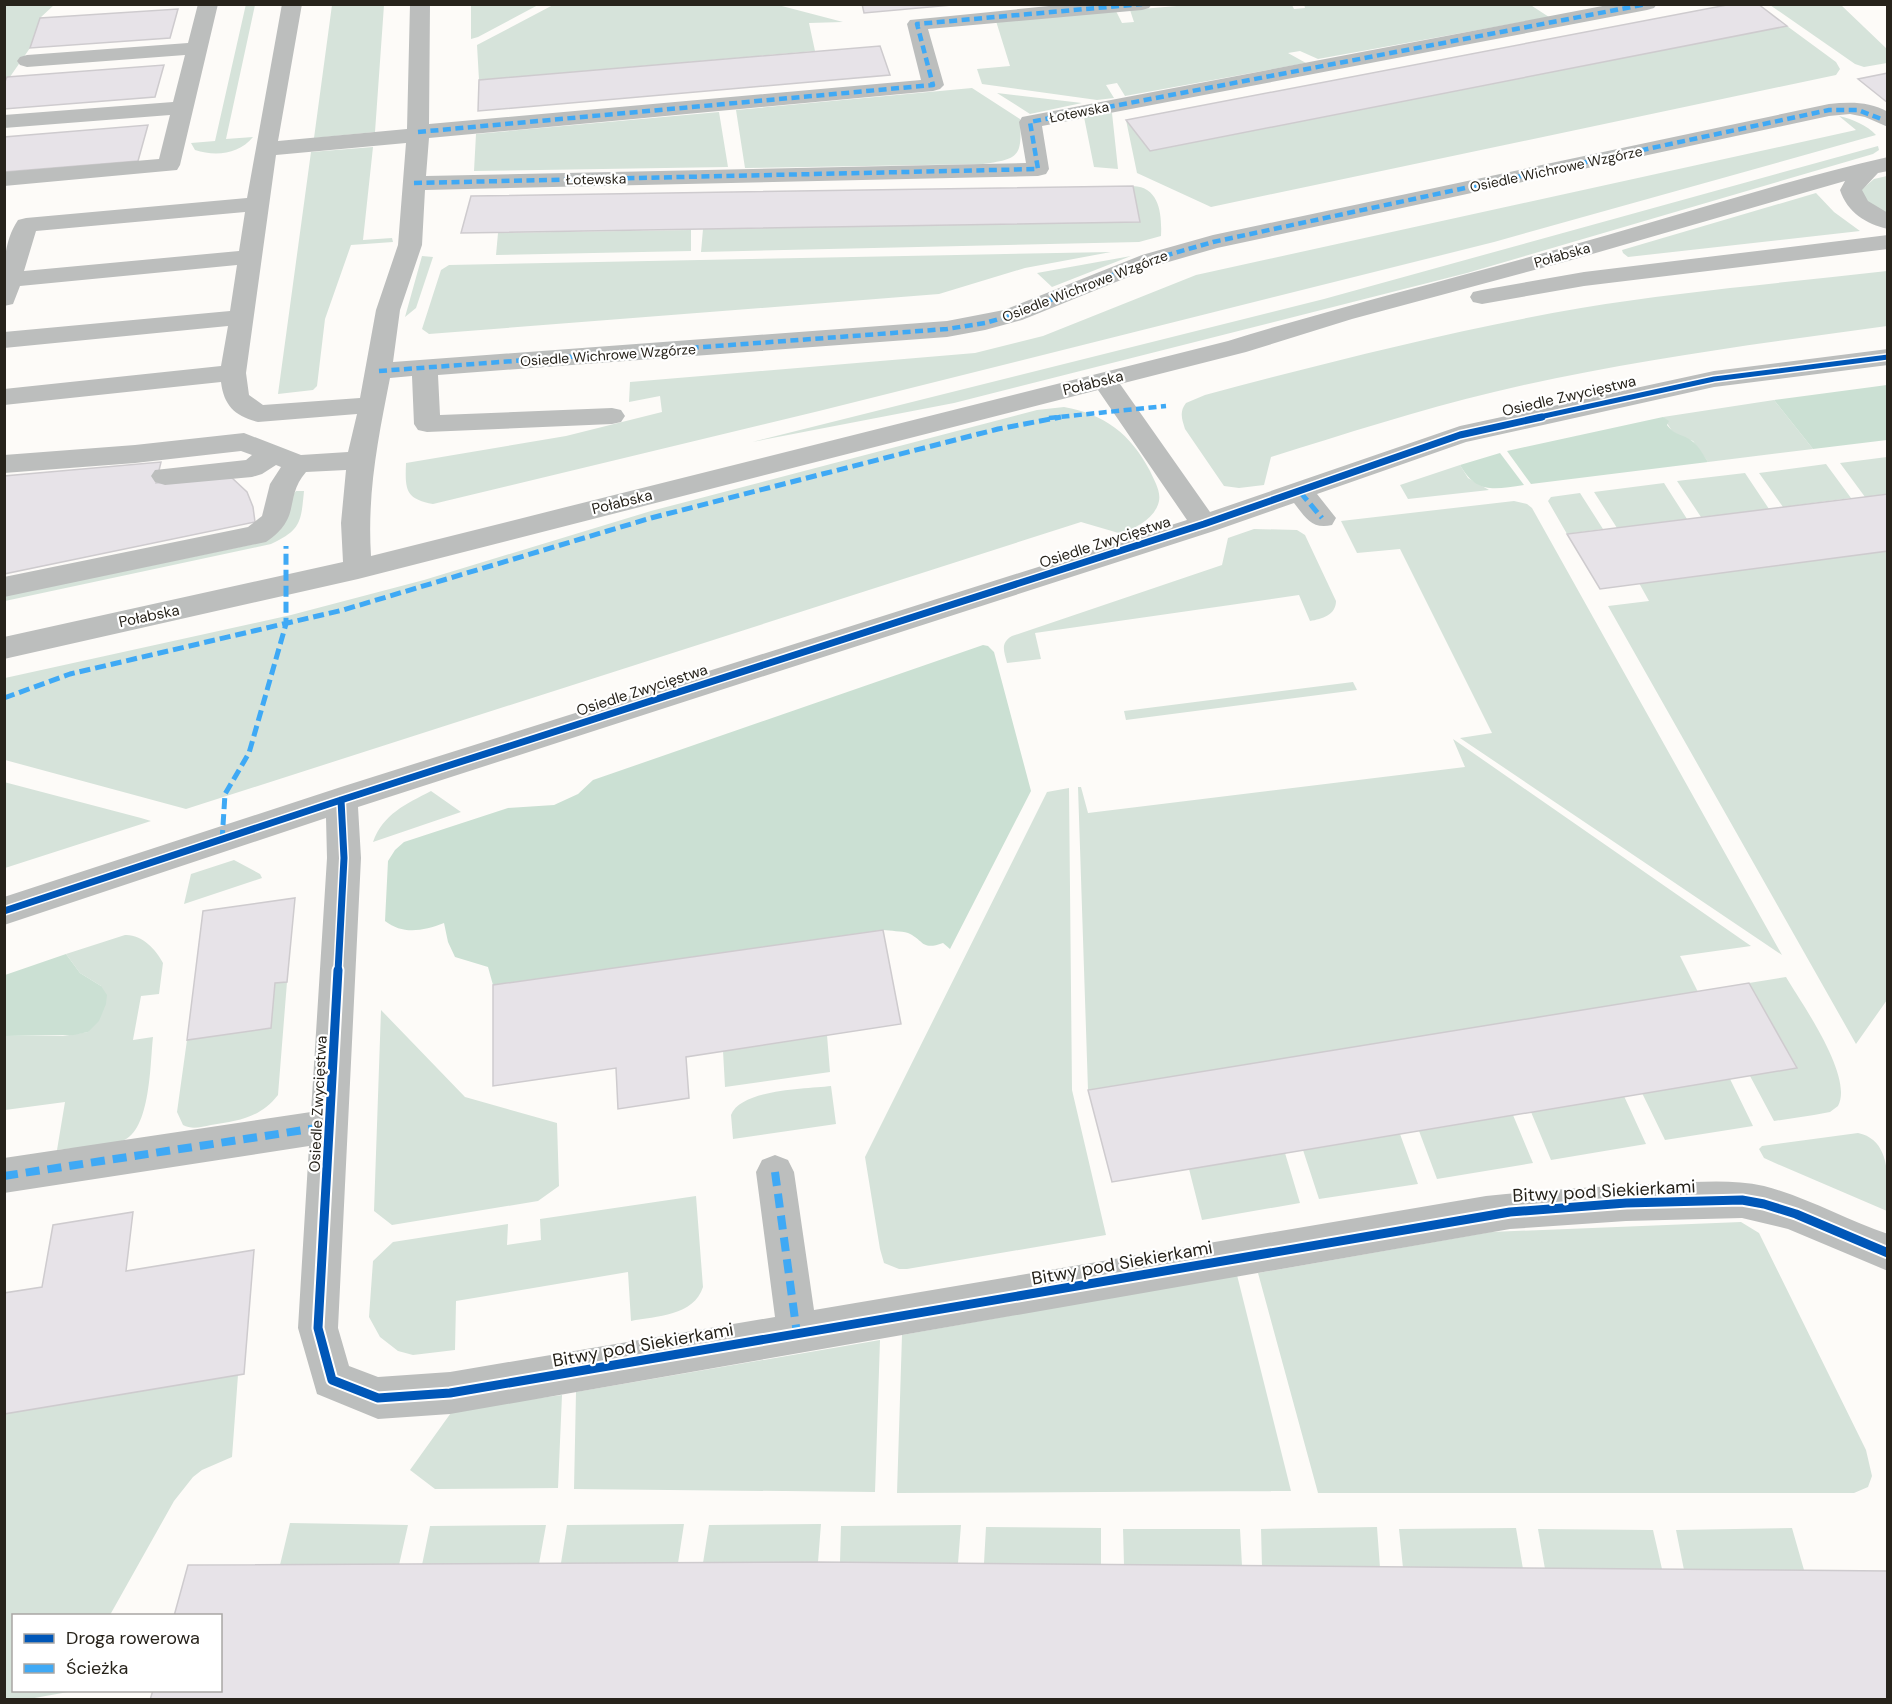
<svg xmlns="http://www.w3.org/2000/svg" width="1892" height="1704" viewBox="0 0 1892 1704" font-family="'DM Sans',sans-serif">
  <rect width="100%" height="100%" fill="#fdfbf8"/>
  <!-- green -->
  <path fill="#d6e3da" d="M 246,4 L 255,5 L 226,139 L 253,137 C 239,154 216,157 195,150 L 191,143 L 215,141 Z
    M 1200,4 L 1292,5 L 1294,9 L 1305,8 L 1304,4 L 1529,4 L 1549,17 L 1318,59 L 1300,51 L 1288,53 L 1306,63 L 1125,96 L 1117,83 L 1106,85 L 1114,98 L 1097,100 L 982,84 L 977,69 L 1010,66 L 996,21 L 1116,11 L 1122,23 L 1134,22 L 1130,10 Z
    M 5,5 L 54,5 L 40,18 L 30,48 L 5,84 Z
    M 332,5 L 384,5 L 375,132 L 314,138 Z
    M 471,5 L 471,4 L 538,5 L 478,37 L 471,39 Z
    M 553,5 L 778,5 L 843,22 L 809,23 L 815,51 L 479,80 L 477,45 Z
    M 1770,5 L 1841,5 L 1887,49 L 1887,63 L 1864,67 L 1855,64 Z
    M 1787,26 L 1836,62 L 1840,69 L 1836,75 L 1211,207 L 1137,173 L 1126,120 L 1150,151 Z
    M 972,88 L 1020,119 C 1022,156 1020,159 983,164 L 745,168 L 736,110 Z
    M 997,93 L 1082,103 L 1030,114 Z
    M 719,112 L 728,167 L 474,171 L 476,134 Z
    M 1112,113 L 1118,169 L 1094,167 L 1084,117 Z
    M 1839,116 C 1852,119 1867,125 1876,135 L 1494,242 L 819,411 L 433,504 C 405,499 405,489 406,463 L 566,436 L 662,412 L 660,396 L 629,402 L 630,382 L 975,353 L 1043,336 L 1196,275 L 1856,130 Z
    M 1878,146 L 1879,150 L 1873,154 L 1467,273 L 954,403 L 752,442 L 1324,299 Z
    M 373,147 L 363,240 L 392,238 L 393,242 L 351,245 L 325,319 L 317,386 L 313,390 L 278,394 L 311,152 Z
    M 1887,176 L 1887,215 L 1870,207 L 1861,190 L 1874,179 Z
    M 1133,186 C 1160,187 1162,215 1161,236 L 1139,242 L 701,252 L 703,229 L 1139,222 Z
    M 1816,193 L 1834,212 L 1860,231 L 1628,257 L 1623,253 L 1622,250 Z
    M 691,230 L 691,251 L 496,255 L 498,233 Z
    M 1111,252 L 1025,268 L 939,294 L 429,334 L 422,329 L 441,270 L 449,265 Z
    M 422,256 L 433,257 L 416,308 L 405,317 Z
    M 1131,256 L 1052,287 L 1037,273 Z
    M 1887,271 L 1887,326 C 1755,344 1623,361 1494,392 C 1418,410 1345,434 1271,457 L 1264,485 L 1239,488 L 1224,486 L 1185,429 C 1182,419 1179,412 1186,403 L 1205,395 C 1329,362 1454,330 1581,308 C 1682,291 1785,283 1887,271 Z
    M 1774,400 L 1813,449 L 1708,462 L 1693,441 L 1680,437 L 1672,431 L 1663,417 Z
    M 1064,407 C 1104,414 1131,434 1150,471 C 1154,480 1161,491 1159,501 C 1155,519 1136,527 1122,534 L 1081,522 L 186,809 L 5,760 L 5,678 L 291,615 L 424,580 L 651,511 L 1037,410 Z
    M 1887,457 L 1887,494 L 1865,497 L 1840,463 Z
    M 1826,464 L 1851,498 L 1783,507 L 1759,473 Z
    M 1460,465 L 1468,478 L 1489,490 L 1408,499 L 1400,485 Z
    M 1745,473 L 1769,509 L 1701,517 L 1677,481 Z
    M 1664,483 L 1687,519 L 1617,528 L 1594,492 Z
    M 296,491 L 304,491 C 301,522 301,530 271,544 L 5,601 L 4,596 L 254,544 Z
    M 1580,493 L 1603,529 L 1567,534 L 1548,501 L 1551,497 Z
    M 1514,501 L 1527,504 L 1532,508 L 1782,955 L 1460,738 L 1492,733 L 1400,549 L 1357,553 L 1341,521 Z
    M 1254,529 L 1297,530 L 1305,535 L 1336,601 C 1336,615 1322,619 1310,621 L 1299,595 L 1035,633 L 1041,659 L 1007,663 C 1004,651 1000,643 1012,636 L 1222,565 L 1228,538 Z
    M 1887,551 L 1887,1000 L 1856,1044 L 1608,606 L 1649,601 L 1639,583 Z
    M 1353,682 L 1357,690 L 1126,720 L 1124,711 Z
    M 1453,739 L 1751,946 L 1680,956 L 1698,992 L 1088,1090 L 1078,787 L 1081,787 L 1088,813 L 1465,767 Z
    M 4,782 L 141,818 L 151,821 L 5,868 Z
    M 1069,788 L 1072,1090 L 1106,1235 L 907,1269 L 899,1269 L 884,1263 L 880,1249 L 865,1157 L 1047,792 Z
    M 431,791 L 461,812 L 373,842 C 383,814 406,804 431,791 Z
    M 234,860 L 260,874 L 262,878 L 184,904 L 191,874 Z
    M 125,935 C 141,934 156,949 163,963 L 159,994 L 141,996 L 133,1040 L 153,1037 C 150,1063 151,1131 122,1141 C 102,1148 77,1147 57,1150 L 65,1102 L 5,1110 L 4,1036 L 63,1036 L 88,1032 L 101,986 L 80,973 L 66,954 Z
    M 1786,977 C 1802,1004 1854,1077 1838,1106 L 1830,1112 L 1814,1115 L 1774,1121 L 1750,1076 L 1797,1067 L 1749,983 Z
    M 287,982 L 278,1095 C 260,1118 238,1121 211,1125 C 201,1127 192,1130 183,1125 L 177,1112 L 187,1040 L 270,1028 L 275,983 Z
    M 381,1010 L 465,1097 L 557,1123 L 559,1186 L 538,1201 L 392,1225 L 374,1211 Z
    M 827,1035 L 830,1072 L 725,1087 L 723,1051 Z
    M 1730,1079 L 1753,1126 L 1665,1140 L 1642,1093 Z
    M 831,1086 L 836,1124 L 733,1139 L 731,1115 C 741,1089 806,1089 831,1086 Z
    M 1624,1096 L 1646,1144 L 1551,1160 L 1531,1112 Z
    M 1513,1115 L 1533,1163 L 1437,1179 L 1419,1131 Z
    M 1858,1133 C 1892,1140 1888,1181 1887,1211 L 1775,1163 L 1764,1158 L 1759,1149 L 1762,1146 Z
    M 1400,1134 L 1418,1184 L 1319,1199 L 1303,1150 Z
    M 1285,1153 L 1300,1203 L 1202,1220 L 1189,1169 Z
    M 696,1196 L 703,1287 C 694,1316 656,1316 631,1321 L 628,1272 L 456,1301 L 455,1350 L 413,1355 L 398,1351 L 380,1337 L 369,1317 L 373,1261 L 393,1242 L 508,1224 L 507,1245 L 541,1240 L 540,1219 Z
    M 1741,1222 L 1759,1233 L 1866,1450 L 1872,1476 L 1868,1487 L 1854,1493 L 1318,1493 L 1258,1273 L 1491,1232 Z
    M 1237,1275 L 1291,1491 L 897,1493 L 902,1335 Z
    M 880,1340 L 875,1492 L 574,1489 L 576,1392 Z
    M 238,1375 L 232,1457 L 202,1470 L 193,1477 L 174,1501 L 110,1615 L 14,1616 L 14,1690 L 68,1692 L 29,1699 L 5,1700 L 5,1414 Z
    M 562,1395 L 558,1488 L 435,1489 L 410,1470 L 453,1410 Z
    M 290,1523 L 408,1525 L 399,1565 L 280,1565 Z
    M 684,1524 L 678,1563 L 561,1563 L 567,1525 Z
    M 821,1524 L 818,1562 L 703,1563 L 709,1525 Z
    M 546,1525 L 539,1564 L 422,1565 L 430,1526 Z
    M 961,1525 L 958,1563 L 840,1562 L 841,1526 Z
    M 986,1527 L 1101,1528 L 1101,1565 L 984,1563 Z
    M 1377,1527 L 1380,1568 L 1262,1567 L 1261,1529 Z
    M 1516,1528 L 1523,1569 L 1403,1568 L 1399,1529 Z
    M 1792,1528 L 1804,1570 L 1684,1570 L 1676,1530 Z
    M 1123,1529 L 1240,1529 L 1242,1566 L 1124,1565 Z
    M 1538,1529 L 1653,1530 L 1662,1569 L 1545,1569 Z"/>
  <!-- forest -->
  <path fill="#cbe0d3" d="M 1887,385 L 1887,440 L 1813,449 L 1774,400 Z
    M 1663,417 L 1669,421 L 1667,425 C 1675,436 1683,434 1692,441 C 1699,446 1704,456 1708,462 L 1531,484 L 1507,451 Z
    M 1500,453 L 1524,485 C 1495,489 1477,495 1460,465 Z
    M 983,645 L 988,646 L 994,652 L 1031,791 L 950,949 L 943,943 C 921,951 924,940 908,933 C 901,931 891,931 883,930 L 493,985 L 488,967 L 455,957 L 448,942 L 444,923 C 423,931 403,935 385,921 L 388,861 L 395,850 L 404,842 L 508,808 L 554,805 L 578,794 L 593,780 Z
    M 66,954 L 80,973 L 101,986 L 107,995 L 106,1004 L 99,1021 L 88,1032 L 74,1035 L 5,1036 L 5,975 Z"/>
  <!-- building -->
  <path fill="#e7e3e8" stroke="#cecbce" stroke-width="1.5" d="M 862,4 L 963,4 L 864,13 Z
    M 1732,4 L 1758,4 L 1787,26 L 1150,151 L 1126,120 Z
    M 178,9 L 170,38 L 30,48 L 40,18 Z
    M 880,46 L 890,75 L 478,111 L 479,80 Z
    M 164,65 L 155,97 L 4,109 L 4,84 L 7,77 Z
    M 1888,73 L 1888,103 L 1858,79 Z
    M 148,125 L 138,161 L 4,172 L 4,137 Z
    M 1133,186 L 1140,222 L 461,233 L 471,196 Z
    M 161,462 L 156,483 L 231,477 L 247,492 L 253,507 L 255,522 L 4,574 L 4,476 Z
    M 1888,494 L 1888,551 L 1600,589 L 1567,534 Z
    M 295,898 L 287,982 L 275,983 L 271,1028 L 187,1040 L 203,911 Z
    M 883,930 L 901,1024 L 686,1057 L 689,1098 L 618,1109 L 616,1068 L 493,1086 L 493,985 Z
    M 1749,983 L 1797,1068 L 1112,1182 L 1088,1090 Z
    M 133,1212 L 126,1271 L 254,1250 L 244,1374 L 4,1414 L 4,1293 L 42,1287 L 53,1225 Z
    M 818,1562 L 1888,1571 L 1888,1700 L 150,1700 L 153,1690 L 220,1690 L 220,1616 L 174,1616 L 188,1565 Z"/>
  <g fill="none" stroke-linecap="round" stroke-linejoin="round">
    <!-- minor -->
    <path fill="#bcbebd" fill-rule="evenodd" d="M 198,4 L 218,4 L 180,165 L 177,170 L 4,186 L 4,172 L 159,159 L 170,115 L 4,128 L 4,115 L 173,102 L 185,55 L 27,67 L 20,65 L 17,61 L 20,57 L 27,55 L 188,43 Z
      M 282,4 L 302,4 L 278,141 L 407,129 L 410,4 L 430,4 L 429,124 L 921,80 L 907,24 L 910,20 L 1069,4 L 1152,4 L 1149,8 L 1142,10 L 928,29 L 944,85 L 940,89 L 933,91 L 429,138 L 426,176 L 1026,163 L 1019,122 L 1022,117 L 1613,4 L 1657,4 L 1654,8 L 1647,10 L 1042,126 L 1049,169 L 1046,174 L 1038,176 L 425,190 L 422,245 L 400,310 L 393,362 L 947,321 L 1004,310 L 1142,255 L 1213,235 L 1829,104 C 1849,102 1869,101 1888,112 L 1888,127 L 1865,117 L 1850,114 L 1829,116 L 1217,248 L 1158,265 L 1022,320 L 985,330 L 947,337 L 438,375 L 440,415 L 612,408 L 621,410 L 625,416 L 621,422 L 612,424 L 427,432 L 418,430 L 414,424 L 412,376 L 390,378 C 378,439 367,493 371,556 L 1228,341 C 1335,308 1444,281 1551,251 C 1664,220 1774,183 1888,157 L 1888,171 L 1878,173 L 1862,190 L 1868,201 L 1888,213 L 1888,229 C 1866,224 1847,212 1840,190 L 1845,181 L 1568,261 L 1352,319 L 1246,352 L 1120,384 L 1210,512 L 1460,426 L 1714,371 L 1888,349 L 1888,365 L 1714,387 L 1466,442 L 1317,494 L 1336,518 L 1332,525 C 1312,530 1305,517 1294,503 L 1214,531 L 358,807 L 361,858 L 338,1328 L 349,1366 L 378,1377 L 450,1372 L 775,1317 L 756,1172 L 762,1160 L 775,1155 L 788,1160 L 794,1172 L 814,1310 L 1486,1196 C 1547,1190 1607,1186 1668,1183 C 1700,1182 1733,1179 1764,1186 C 1807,1197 1846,1220 1888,1234 L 1888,1271 L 1788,1229 L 1742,1218 L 1626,1221 L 1510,1229 L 450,1414 L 378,1419 L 317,1394 L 298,1328 L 309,1146 L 4,1193 L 4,1158 L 311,1112 L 327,858 L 326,818 L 4,925 L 4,897 L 341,787 L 1187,520 L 1098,390 L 358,579 L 4,659 L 4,637 L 343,562 L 341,523 L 346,470 L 306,472 C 283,499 303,517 266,542 L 4,597 L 4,577 L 248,527 L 262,516 L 270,484 L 281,467 L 276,465 L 262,474 L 252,477 L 165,485 L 155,482 L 151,476 L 155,470 L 246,460 L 252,455 L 241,451 L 135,463 L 4,473 L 4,455 L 135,445 L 244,433 L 301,455 L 348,452 L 357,414 L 258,422 C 235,416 224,406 221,382 L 4,405 L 4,389 L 221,366 L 228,326 L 4,348 L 4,332 L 230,311 L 237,265 L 20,286 L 13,304 L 4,306 C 4,278 1,245 18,220 L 26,218 L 247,198 ZM 406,143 L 398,245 L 376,310 L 360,398 L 263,405 L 249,395 L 246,373 L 276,155 ZM 245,212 L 239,251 L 24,271 L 36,231 Z
      M 1888,235 L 1888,249 L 1584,286 L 1482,304 L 1473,302 L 1470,297 L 1473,292 L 1482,290 L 1584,272 Z"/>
    <!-- quiet-far2 -->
    <path stroke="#3fa9f5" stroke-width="4.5" stroke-dasharray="8 4.5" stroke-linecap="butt" d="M 418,132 L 933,85 L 917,24 L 1142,4
      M 414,183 L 1038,169 L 1030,122 L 1647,4
      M 379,371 L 947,329 L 985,323 L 1013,315 L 1150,260 L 1213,242 L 1829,110 L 1858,110 L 1884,120
      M 1049,418 L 1166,406"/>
    <!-- quiet-far1 -->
    <path stroke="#3fa9f5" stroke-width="5" stroke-dasharray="11 5" stroke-linecap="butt" d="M 1300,492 L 1322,518
      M 4,698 L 70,674 L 343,610 L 651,518 L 998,429 L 1061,417
      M 222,841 L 225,794 L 249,753 L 286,624 L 286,546"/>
    <!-- quiet -->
    <path stroke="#3fa9f5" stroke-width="8" stroke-dasharray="14 8" stroke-linecap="butt" d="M 775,1172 L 797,1334
      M 4,1176 L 330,1126"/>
    <!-- cycleway-far2 casing -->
    <g stroke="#fff" stroke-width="8">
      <path id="cycleway-far2" d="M 1535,418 L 1714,379 L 1888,357"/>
    </g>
    <!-- cycleway-far1 casing -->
    <g stroke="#fff" stroke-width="10">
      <path id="cycleway-far1" d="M 4,911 L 341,800 L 1204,524 L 1460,435 L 1542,417
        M 338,972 L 344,858 L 341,800"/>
    </g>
    <!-- cycleway casing -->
    <g stroke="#fff" stroke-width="13">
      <path id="cycleway" d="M 338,970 L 318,1328 L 332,1380 L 378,1398 L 450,1393 L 1510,1212 L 1626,1203 L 1742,1200 L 1764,1204 L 1796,1214 L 1888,1253"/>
    </g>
    <!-- cycleway-far2 -->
    <use href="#cycleway-far2" stroke="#0057b8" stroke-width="5"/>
    <!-- cycleway-far1 -->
    <use href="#cycleway-far1" stroke="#0057b8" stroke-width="7"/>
    <!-- cycleway -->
    <use href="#cycleway" stroke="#0057b8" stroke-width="9"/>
  </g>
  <g text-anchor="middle" stroke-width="4.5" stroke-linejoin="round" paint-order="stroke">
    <!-- far-street labels -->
    <g font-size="14" fill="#27231b" stroke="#fff">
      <text transform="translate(1079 112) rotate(-11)" y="5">Łotewska</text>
      <text transform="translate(1556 169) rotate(-12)" y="5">Osiedle Wichrowe Wzgórze</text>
      <text transform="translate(596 179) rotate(-1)" y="5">Łotewska</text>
      <text transform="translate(1562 255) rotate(-16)" y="5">Połabska</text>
      <text transform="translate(1085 286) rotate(-21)" y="5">Osiedle Wichrowe Wzgórze</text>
      <text transform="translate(608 355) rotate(-4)" y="5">Osiedle Wichrowe Wzgórze</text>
    </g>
    <!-- street labels -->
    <g font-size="15" fill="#27231b" stroke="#fff">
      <text transform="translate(1093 383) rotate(-14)" y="5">Połabska</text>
      <text transform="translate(1569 396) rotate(-13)" y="5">Osiedle Zwycięstwa</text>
      <text transform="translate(622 502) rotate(-14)" y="5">Połabska</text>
      <text transform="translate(1105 542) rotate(-18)" y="5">Osiedle Zwycięstwa</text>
      <text transform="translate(149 616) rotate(-12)" y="5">Połabska</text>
      <text transform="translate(642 690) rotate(-18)" y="5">Osiedle Zwycięstwa</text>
      <text transform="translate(318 1104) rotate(-87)" y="5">Osiedle Zwycięstwa</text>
    </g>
    <!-- near-street labels -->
    <g font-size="18" fill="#27231b" stroke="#fff">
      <text transform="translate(1604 1191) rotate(-3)" y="6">Bitwy pod Siekierkami</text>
      <text transform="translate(1122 1263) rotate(-10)" y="6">Bitwy pod Siekierkami</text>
      <text transform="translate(643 1345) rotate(-10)" y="6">Bitwy pod Siekierkami</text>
    </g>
  </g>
  <!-- border -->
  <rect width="1892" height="1704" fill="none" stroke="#27231b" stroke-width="12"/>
  <!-- legend -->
  <rect x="12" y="1614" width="210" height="78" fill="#ffffff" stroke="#a9a7a4" stroke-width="1.5"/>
  <rect x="24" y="1634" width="30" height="9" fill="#0057b8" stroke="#a9a7a4" stroke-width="1.5"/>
  <text x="66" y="1644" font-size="18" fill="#27231b">Droga rowerowa</text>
  <rect x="24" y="1664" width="30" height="9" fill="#3fa9f5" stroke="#a9a7a4" stroke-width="1.5"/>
  <text x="66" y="1674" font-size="18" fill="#27231b">Ścieżka</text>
</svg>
